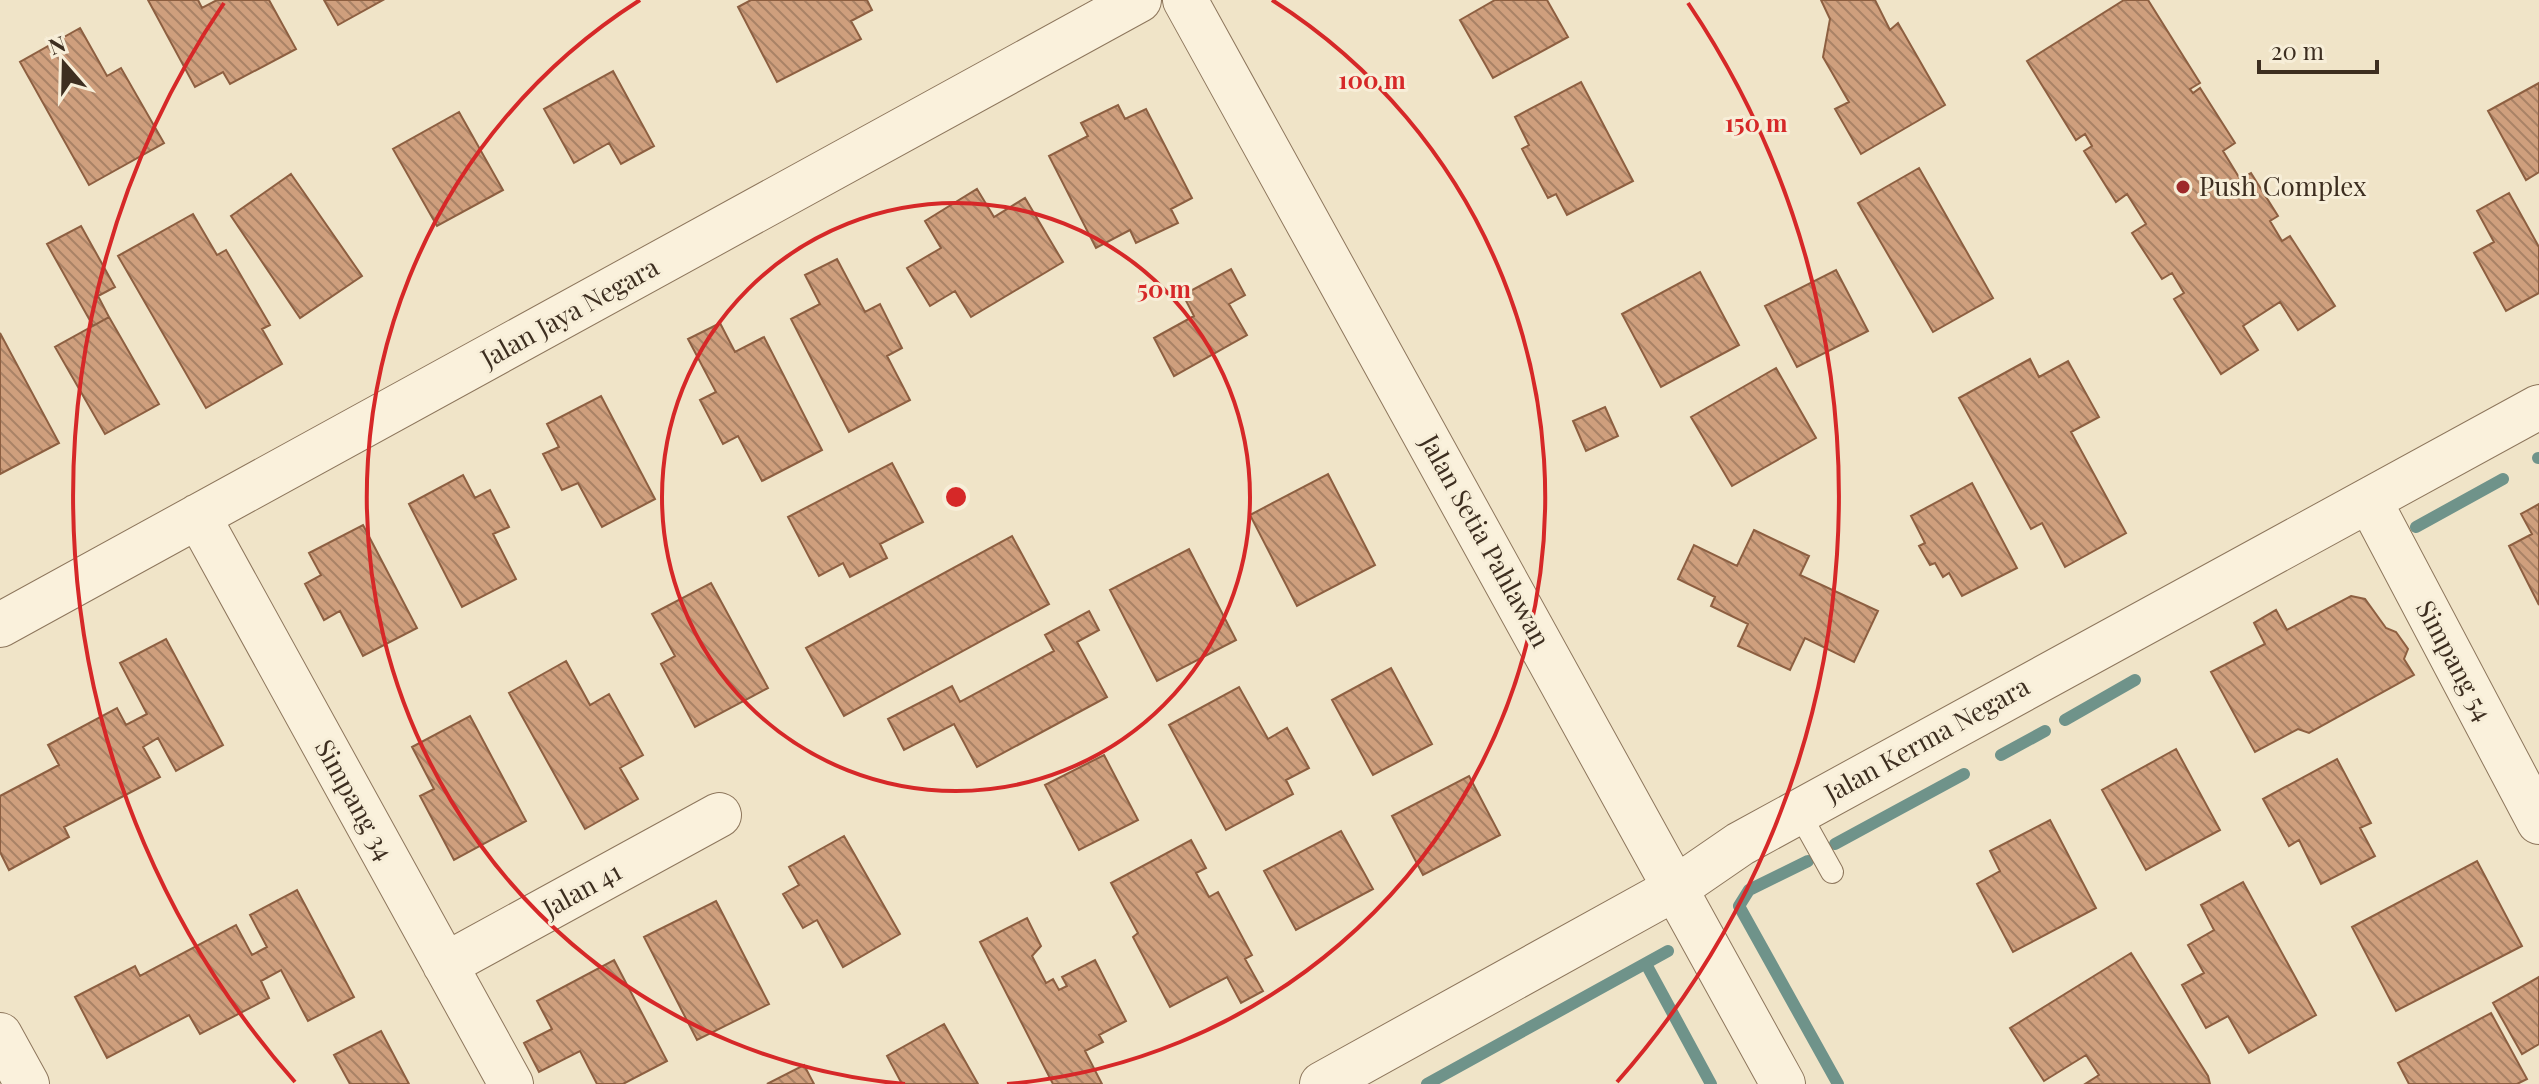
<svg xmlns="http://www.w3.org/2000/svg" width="2539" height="1084" viewBox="0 0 2539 1084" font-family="'Playfair Display',serif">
  <defs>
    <pattern id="building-back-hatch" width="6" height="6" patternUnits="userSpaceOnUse" patternTransform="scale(2)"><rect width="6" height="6" fill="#cf9f7d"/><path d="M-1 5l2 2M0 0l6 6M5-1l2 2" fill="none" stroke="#a98266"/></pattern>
  </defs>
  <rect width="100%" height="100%" fill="#f0e4c8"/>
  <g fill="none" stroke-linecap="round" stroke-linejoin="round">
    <!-- stream -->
    <path stroke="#6f938a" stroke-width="12" d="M 2538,458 L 2539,458
      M 2416,527 L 2503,479
      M 2065,720 L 2135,680
      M 2001,755 L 2045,731
      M 1835,844 L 1964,774
      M 1808,861 L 1749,890 L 1739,906 L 1838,1084
      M 1646,964 L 1711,1084
      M 1427,1084 L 1668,951"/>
  </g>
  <!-- building -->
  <path fill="url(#building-back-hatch)" stroke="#8d5f41" stroke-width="2" d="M 148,0 L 198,0 L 202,8 L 217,0 L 269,0 L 296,49 L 230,84 L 223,72 L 195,87 Z
    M 324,0 L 383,0 L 338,25 Z
    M 751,0 L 867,0 L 872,10 L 851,21 L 861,39 L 777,82 L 738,7 Z
    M 1495,0 L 1547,0 L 1568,37 L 1493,78 L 1460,20 Z
    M 1821,0 L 1875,0 L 1890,30 L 1898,23 L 1945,105 L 1861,154 L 1835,109 L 1849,102 L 1823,57 L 1830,19 Z
    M 2124,0 L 2148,0 L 2200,83 L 2190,89 L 2193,93 L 2200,88 L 2235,143 L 2223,151 L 2240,179 L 2251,173 L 2278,216 L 2270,221 L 2282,241 L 2290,236 L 2335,306 L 2298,330 L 2280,302 L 2243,326 L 2258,350 L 2221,374 L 2174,299 L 2184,293 L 2172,273 L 2162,279 L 2132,233 L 2146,224 L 2127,194 L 2116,202 L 2084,151 L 2092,146 L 2085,134 L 2076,140 L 2027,61 Z
    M 80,28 L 107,76 L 121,68 L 164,143 L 89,185 L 20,62 Z
    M 613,71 L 654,146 L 621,164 L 609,143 L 574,163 L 544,109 Z
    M 1581,82 L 1633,181 L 1567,215 L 1556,194 L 1548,198 L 1522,149 L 1529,145 L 1515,117 Z
    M 2539,83 L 2539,172 L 2526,180 L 2488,111 Z
    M 1118,105 L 1125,119 L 1146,109 L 1192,198 L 1171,209 L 1178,223 L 1136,243 L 1130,230 L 1096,248 L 1049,156 L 1088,136 L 1081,123 Z
    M 459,112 L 503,190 L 437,226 L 393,149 Z
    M 1919,168 L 1993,298 L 1933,332 L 1858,203 Z
    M 291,174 L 362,276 L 300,318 L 231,216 Z
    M 977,189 L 994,217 L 1025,198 L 1063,262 L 971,317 L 955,291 L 930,306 L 907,268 L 941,248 L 925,221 Z
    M 2509,193 L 2539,247 L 2539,293 L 2506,311 L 2474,253 L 2494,242 L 2477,211 Z
    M 193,214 L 217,255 L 226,250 L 270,325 L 262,329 L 282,364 L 206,408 L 118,256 Z
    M 81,226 L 115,287 L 98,296 L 109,317 L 93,326 L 47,244 Z
    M 837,259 L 865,312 L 880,304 L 902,348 L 887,356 L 910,400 L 849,432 L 791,319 L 820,304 L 805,275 Z
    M 1231,269 L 1245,295 L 1229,304 L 1247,335 L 1174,376 L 1154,338 L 1194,316 L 1183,295 Z
    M 1836,270 L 1868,331 L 1797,367 L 1765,306 Z
    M 1700,272 L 1739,345 L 1661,387 L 1622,314 Z
    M 109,317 L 159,404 L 105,434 L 55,347 Z
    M 720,323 L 735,352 L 764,337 L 822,450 L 762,481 L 738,436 L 723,444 L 700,400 L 716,392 L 688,339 Z
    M 0,333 L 59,443 L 0,474 Z
    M 2030,359 L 2039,377 L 2068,361 L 2099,417 L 2071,432 L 2126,533 L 2065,567 L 2042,523 L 2031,529 L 1959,398 Z
    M 1776,368 L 1816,438 L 1732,486 L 1691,417 Z
    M 601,396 L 655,499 L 602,527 L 578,483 L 562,490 L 543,454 L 559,447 L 547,424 Z
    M 1605,407 L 1618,436 L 1586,451 L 1573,421 Z
    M 892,463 L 923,522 L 880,544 L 887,558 L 850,577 L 843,563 L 819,576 L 788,517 Z
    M 1328,474 L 1375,565 L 1297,606 L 1250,515 Z
    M 463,475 L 475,498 L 490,490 L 509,527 L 493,534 L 516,579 L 462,607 L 409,504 Z
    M 1972,483 L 2017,568 L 1962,596 L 1949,573 L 1943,577 L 1935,563 L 1930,565 L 1919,546 L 1925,543 L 1911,516 Z
    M 2539,504 L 2539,605 L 2509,546 L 2532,534 L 2521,514 Z
    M 363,525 L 417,628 L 363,656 L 340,611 L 324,620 L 305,584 L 321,575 L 309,553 Z
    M 1754,530 L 1809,556 L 1800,575 L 1878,611 L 1854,662 L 1805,638 L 1790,670 L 1738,646 L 1748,624 L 1711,606 L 1715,597 L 1678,579 L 1694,545 L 1737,566 Z
    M 1012,536 L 1049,604 L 844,716 L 806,648 Z
    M 1189,549 L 1236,640 L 1157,681 L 1110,590 Z
    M 711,583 L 768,688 L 695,727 L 661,664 L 675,656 L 652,614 Z
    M 2351,596 L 2365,599 L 2386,628 L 2396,632 L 2408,649 L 2404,659 L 2414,675 L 2309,733 L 2298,729 L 2255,752 L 2211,672 L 2265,644 L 2254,623 L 2276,610 L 2287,630 Z
    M 1089,611 L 1099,630 L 1077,642 L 1107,697 L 977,767 L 954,724 L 904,750 L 888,719 L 952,686 L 960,702 L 1054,651 L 1045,635 Z
    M 166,639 L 223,745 L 176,771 L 158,738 L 143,747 L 160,777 L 64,827 L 69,837 L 9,870 L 0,852 L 0,796 L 59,765 L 48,745 L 117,708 L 126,725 L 147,714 L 120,663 Z
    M 566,661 L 590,705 L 609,694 L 643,755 L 620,768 L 638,799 L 585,829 L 509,693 Z
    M 1391,668 L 1432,744 L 1373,775 L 1332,700 Z
    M 1239,687 L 1268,739 L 1287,728 L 1309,768 L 1286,780 L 1293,794 L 1226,830 L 1169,725 Z
    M 470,716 L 526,821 L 454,860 L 420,796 L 434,789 L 412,747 Z
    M 2176,749 L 2220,830 L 2146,870 L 2102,790 Z
    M 1104,755 L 1138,820 L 1079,850 L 1045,785 Z
    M 2337,759 L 2371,823 L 2360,828 L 2375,856 L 2321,884 L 2299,840 L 2289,846 L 2263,799 Z
    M 1469,776 L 1500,835 L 1423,875 L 1392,816 Z
    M 2050,820 L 2096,908 L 2013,952 L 1977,884 L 2000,871 L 1990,851 Z
    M 1341,831 L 1373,889 L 1296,930 L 1264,871 Z
    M 844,836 L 900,934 L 843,967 L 817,920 L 803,928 L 783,894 L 799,885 L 789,867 Z
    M 1191,840 L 1206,868 L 1196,873 L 1209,897 L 1218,892 L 1252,955 L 1245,959 L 1263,991 L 1241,1003 L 1227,977 L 1170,1007 L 1133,937 L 1138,933 L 1111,883 Z
    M 2477,861 L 2522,946 L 2396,1011 L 2352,927 Z
    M 2243,882 L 2316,1015 L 2249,1053 L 2228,1016 L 2206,1028 L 2182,985 L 2204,973 L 2188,945 L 2214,930 L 2201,905 Z
    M 297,890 L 354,997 L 308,1021 L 281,970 L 261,981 L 269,998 L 200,1034 L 189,1015 L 107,1058 L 75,997 L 135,966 L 140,976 L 236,925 L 252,955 L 267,947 L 250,915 Z
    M 716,901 L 769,1004 L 697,1040 L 644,937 Z
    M 1027,918 L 1041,946 L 1032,956 L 1046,983 L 1053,979 L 1059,990 L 1067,986 L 1062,977 L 1095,960 L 1126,1021 L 1099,1035 L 1103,1042 L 1085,1051 L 1102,1084 L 1053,1084 L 980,942 Z
    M 2131,953 L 2208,1076 L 2210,1084 L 2085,1084 L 2099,1075 L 2086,1055 L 2044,1081 L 2010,1028 Z
    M 614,960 L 667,1061 L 623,1084 L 597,1084 L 580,1051 L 539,1072 L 524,1043 L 552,1029 L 537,1001 Z
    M 2539,977 L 2539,1044 L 2522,1054 L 2493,1003 Z
    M 2491,1013 L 2527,1079 L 2517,1084 L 2409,1084 L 2398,1063 Z
    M 944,1024 L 978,1084 L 902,1084 L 887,1056 Z
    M 381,1031 L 409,1084 L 350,1084 L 334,1055 Z
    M 804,1065 L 814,1084 L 767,1084 Z"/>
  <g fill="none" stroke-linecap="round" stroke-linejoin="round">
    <!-- service casing -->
    <g stroke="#8d765c" stroke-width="24">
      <path id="service" d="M 1798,811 L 1832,872"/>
    </g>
    <!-- minor casing -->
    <g stroke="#8d765c" stroke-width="46">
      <path id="minor" d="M 1185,0 L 1783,1084
        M 2369,500 L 2539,822
        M 198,516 L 511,1084
        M 0,625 L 1139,0
        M 445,965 L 719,815
        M 0,1035 L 27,1084
        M 1322,1084 L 1676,888 L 1740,844 L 2539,407"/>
    </g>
    <!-- service -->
    <use href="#service" stroke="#faf1dc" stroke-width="22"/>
    <!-- minor -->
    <use href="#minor" stroke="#faf1dc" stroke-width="44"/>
  </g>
  <!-- distance rings -->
  <g fill="none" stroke="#d62828" stroke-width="4">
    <circle cx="956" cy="497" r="294"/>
    <path d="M905 1084A589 589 0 0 1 640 0M1272 0A589 589 0 0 1 1007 1084"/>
    <path d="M295 1082A883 883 0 0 1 224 3M1688 3A883 883 0 0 1 1617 1082"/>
  </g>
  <!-- markers -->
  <circle fill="#9e2a2b" stroke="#f7eed8" stroke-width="3" cx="2183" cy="187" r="8"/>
  <g text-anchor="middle" stroke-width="6" stroke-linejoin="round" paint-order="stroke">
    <!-- poi labels -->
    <g font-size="26" fill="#3d2e20" stroke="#f7eed8" text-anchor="start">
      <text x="2199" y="196">Push Complex</text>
    </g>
    <!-- street labels -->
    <g font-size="26" fill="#3d2e20" stroke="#f7eed8">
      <text transform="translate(570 313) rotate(-29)" y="9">Jalan Jaya Negara</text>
      <text transform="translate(1485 541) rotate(61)" y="9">Jalan Setia Pahlawan</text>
      <text transform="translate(2454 661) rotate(62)" y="9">Simpang 54</text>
      <text transform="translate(1927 740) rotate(-29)" y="9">Jalan Kerma Negara</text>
      <text transform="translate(354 800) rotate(61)" y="9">Simpang 34</text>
      <text transform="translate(582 890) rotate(-29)" y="9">Jalan 41</text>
    </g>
  </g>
  <circle cx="956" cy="497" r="12" fill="#d62828" stroke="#f7eed8" stroke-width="4"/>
  <g font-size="24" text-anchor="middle" font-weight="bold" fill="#d62828" stroke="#f7eed8" stroke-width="6" stroke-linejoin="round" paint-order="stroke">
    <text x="1372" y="89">100 m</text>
    <text x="1756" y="132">150 m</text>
    <text x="1164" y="298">50 m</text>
  </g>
  <!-- north arrow -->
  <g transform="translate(64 64) rotate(340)" stroke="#f7eed8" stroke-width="6" paint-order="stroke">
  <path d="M0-6L14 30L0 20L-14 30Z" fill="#3d2e20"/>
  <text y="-12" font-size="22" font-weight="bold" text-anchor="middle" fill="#3d2e20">N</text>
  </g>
  <!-- scale -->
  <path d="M2259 60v12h118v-12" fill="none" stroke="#3d2e20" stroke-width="4"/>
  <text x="2271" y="60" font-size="24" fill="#3d2e20" stroke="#f7eed8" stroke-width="6" paint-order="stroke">20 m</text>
</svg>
